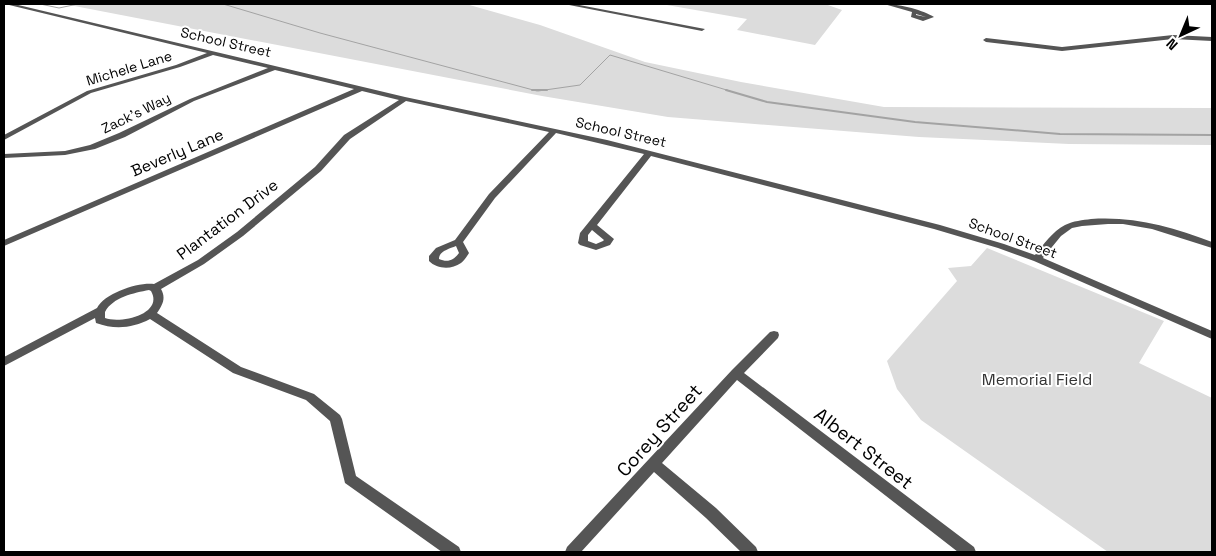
<svg xmlns="http://www.w3.org/2000/svg" width="1216" height="556" viewBox="0 0 1216 556" font-family="'Space Grotesk',sans-serif">
  <rect width="100%" height="100%" fill="#fff"/>
  <!-- green -->
  <path fill="#dcdcdc" d="M 64,4 L 466,4 L 540,25 L 645,62 L 741,82 L 884,107 L 1212,108 L 1212,145 L 1069,144 L 919,137 L 668,117 L 542,96 Z
    M 661,4 L 825,4 L 842,10 L 815,45 L 737,30 L 747,19 Z
    M 987,248 L 1164,321 L 1139,363 L 1212,398 L 1212,552 L 1108,552 L 921,420 L 897,389 L 887,361 L 957,281 L 948,268 L 971,266 Z"/>
  <g fill="none" stroke-linecap="round" stroke-linejoin="round">
    <!-- stream-far1 -->
    <path stroke="#a3a3a3" stroke-width="1" d="M 40,4 L 59,8 L 78,4
      M 223,4 L 320,33 L 537,91
      M 538,91 L 580,85 L 610,55 L 730,91"/>
    <!-- stream -->
    <path stroke="#a3a3a3" stroke-width="2" d="M 532,90 L 547,90
      M 726,90 L 767,102 L 915,122 L 1060,134 L 1212,135"/>
    <!-- minor -->
    <path fill="#555" fill-rule="evenodd" d="M 5,4 L 14,4 L 405,97 L 607,140 L 940,225 L 1004,244 L 1035,255 C 1044,244 1052,232 1065,225 C 1073,221 1083,220 1091,219 C 1134,216 1173,227 1212,242 L 1212,248 L 1152,229 L 1123,224 L 1108,224 L 1082,226 L 1072,228 L 1061,236 L 1043,258 L 1212,331 L 1212,339 L 1034,261 L 998,248 L 934,229 L 651,156 L 597,225 L 614,239 L 610,245 L 596,250 L 580,245 L 578,243 L 580,233 L 644,154 L 556,133 L 495,198 L 463,242 L 469,253 C 467,256 464,261 461,263 C 451,270 437,269 429,261 L 429,256 L 436,248 L 455,240 L 489,194 L 549,132 L 406,101 L 350,139 L 321,171 L 243,236 L 204,264 L 161,289 C 166,298 163,304 157,313 L 241,367 L 314,394 L 340,415 L 342,419 L 356,476 L 459,547 L 461,552 L 442,552 L 345,483 L 330,421 L 306,400 L 233,373 L 150,319 C 133,328 115,330 96,323 L 95,318 L 4,366 L 4,357 L 97,308 C 105,293 138,282 154,284 L 198,260 L 237,232 L 315,167 L 344,135 L 399,100 L 362,91 L 4,246 L 4,240 L 354,89 L 275,70 L 194,101 L 125,137 L 95,149 L 65,155 L 4,158 L 4,154 L 65,151 L 90,145 L 119,133 L 190,99 L 268,68 L 213,55 L 180,67 L 91,93 L 4,140 L 4,135 L 87,91 L 176,65 L 207,53 ZM 592,230 L 604,240 L 603,241 L 596,244 L 588,241 L 588,235 ZM 456,246 L 459,253 C 454,260 448,263 439,259 C 439,251 449,249 456,246 ZM 149,290 L 151,291 C 164,314 121,324 105,318 L 105,312 C 113,297 134,293 149,290 Z
      M 564,4 L 574,4 L 705,29 L 702,31 Z
      M 884,4 C 896,3 924,10 934,17 L 923,21 L 911,17 L 912,12 ZM 916,14 L 926,17 L 916,15 Z
      M 1173,35 L 1212,37 L 1212,41 L 1173,39 L 1062,51 L 986,42 L 983,40 L 986,38 L 1062,47 Z
      M 774,331 L 778,332 L 779,335 L 778,338 L 744,373 L 974,547 L 976,552 L 958,552 L 737,380 L 662,463 L 716,508 L 756,547 L 758,552 L 741,552 L 706,518 L 654,472 L 581,552 L 565,552 L 567,547 L 732,370 L 770,332 Z"/>
  </g>
  <g text-anchor="middle" stroke-width="4" stroke-linejoin="round" paint-order="stroke">
    <!-- far-street labels -->
    <g font-size="14" fill="#000" stroke="#fff">
      <text transform="translate(226 42) rotate(13)" y="5">School Street</text>
      <text transform="translate(129 68) rotate(-17)" y="5">Michele Lane</text>
      <text transform="translate(136 113) rotate(-26)" y="5">Zack's Way</text>
      <text transform="translate(621 132) rotate(13)" y="5">School Street</text>
      <text transform="translate(1013 238) rotate(20)" y="5">School Street</text>
    </g>
    <!-- street labels -->
    <g font-size="16" fill="#000" stroke="#fff">
      <text transform="translate(177 152) rotate(-23)" y="6">Beverly Lane</text>
      <text transform="translate(227 219) rotate(-37)" y="6">Plantation Drive</text>
    </g>
    <!-- park labels -->
    <g font-size="16" fill="#333" stroke="#fff">
      <text x="1037" y="385">Memorial Field</text>
    </g>
    <!-- near-street labels -->
    <g font-size="19" fill="#000" stroke="#fff">
      <text transform="translate(659 430) rotate(-48)" y="7">Corey Street</text>
      <text transform="translate(864 448) rotate(38)" y="7">Albert Street</text>
    </g>
  </g>
  <!-- border -->
  <rect width="1216" height="556" fill="none" stroke="#000000" stroke-width="10"/>
  <!-- north arrow -->
  <g transform="translate(1181 35) rotate(224)" stroke="#ffffff" stroke-width="4" paint-order="stroke">
  <path d="M0-4L9 19L0 12L-9 19Z" fill="#000000"/>
  <text y="-8" font-size="14" font-weight="bold" text-anchor="middle" fill="#000000">N</text>
  </g>
</svg>
